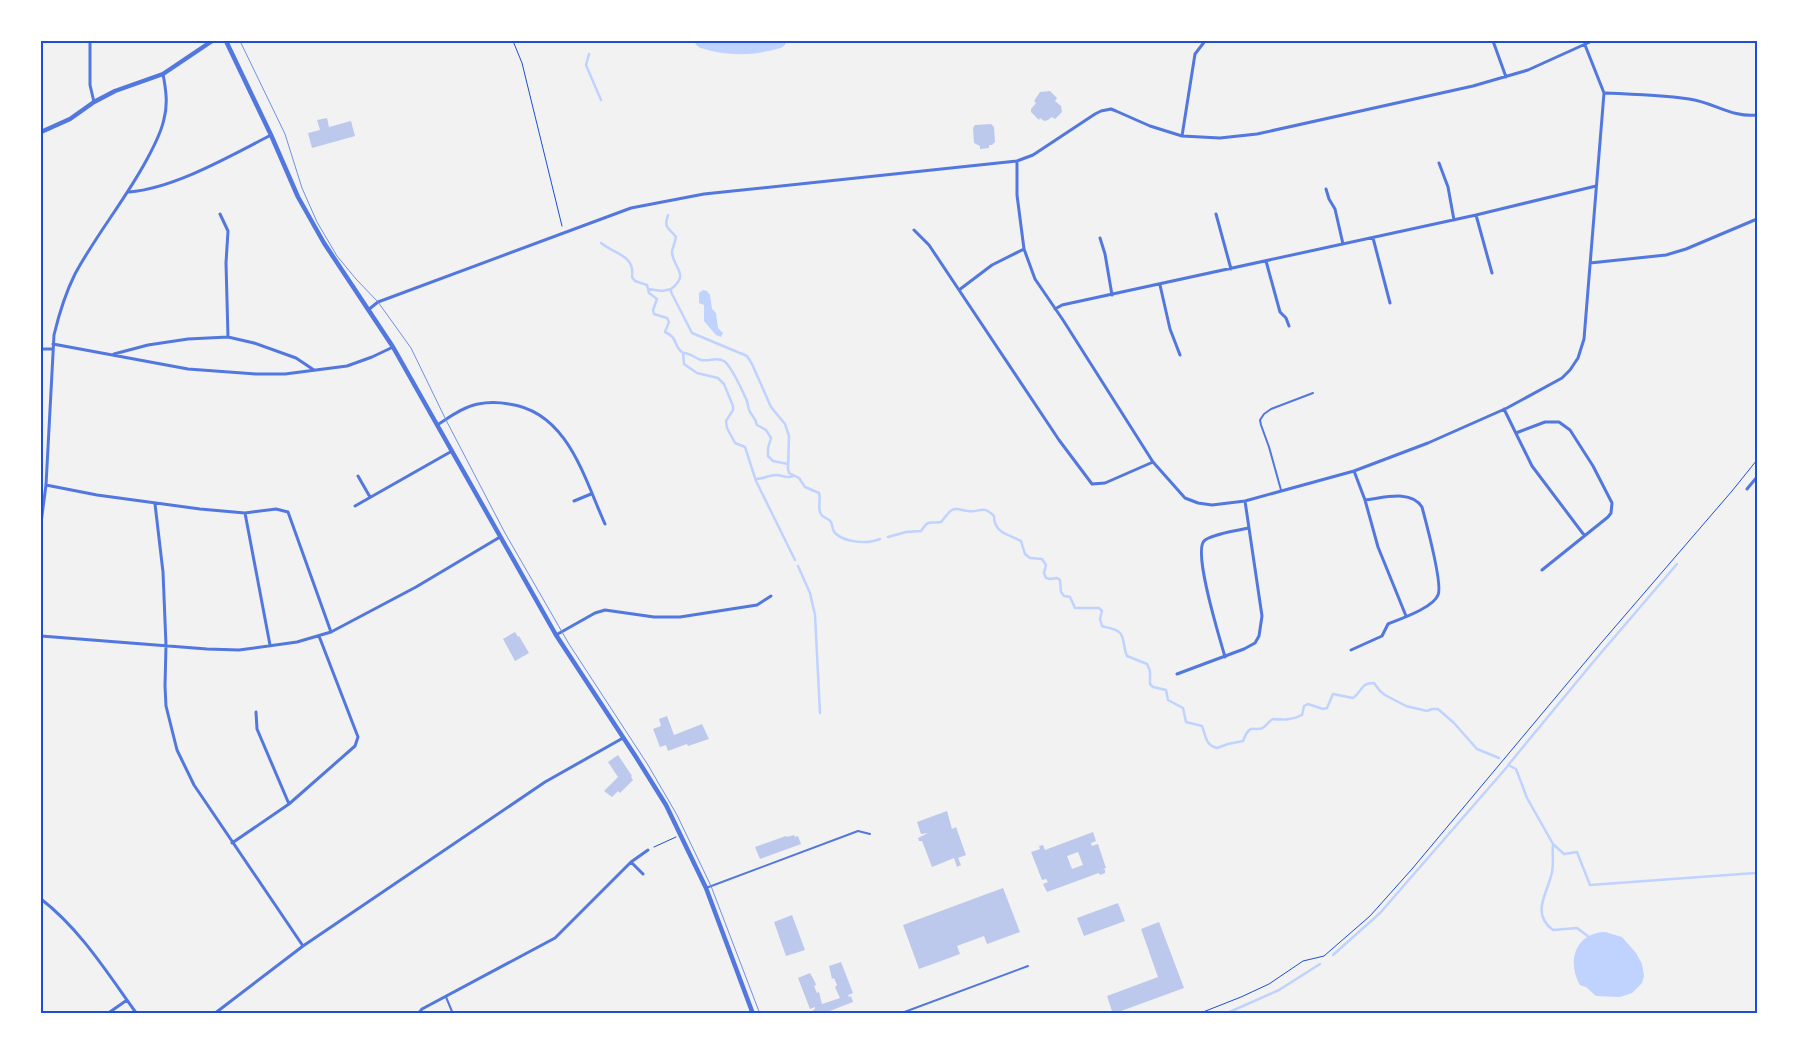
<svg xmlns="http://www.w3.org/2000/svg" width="1798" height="1055" viewBox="0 0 1798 1055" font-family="'Archivo Narrow',sans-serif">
  <rect width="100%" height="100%" fill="#f2f2f2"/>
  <!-- water -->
  <path fill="#bfd3fe" d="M 703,290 L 707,291 L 710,295 L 712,309 L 716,313 L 718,328 L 723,333 L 721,337 L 716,335 L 704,321 L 704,305 L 699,303 L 699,293 Z
    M 1605,932 L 1622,937 L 1636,953 L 1642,964 L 1644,976 L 1642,983 L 1632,993 L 1620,997 L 1596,996 L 1586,987 L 1580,985 C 1566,961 1576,933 1605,932 Z"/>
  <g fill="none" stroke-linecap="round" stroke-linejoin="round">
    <!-- stream -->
    <path stroke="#bfd3fe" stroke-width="2.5" d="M 589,54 L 586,65 L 601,100
      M 668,215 C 663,229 670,228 676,237 C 675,243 672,248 672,253 C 674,269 690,274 671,289 L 671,292 L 692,333 L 747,356 L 752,364 L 771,407 L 785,424 L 789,436 L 788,469 L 789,473 L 799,478 L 805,487 L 819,493 C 821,499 818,505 820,512 C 822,519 828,517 831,522 C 833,526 832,530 835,533 C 845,543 868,544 880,539
      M 601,243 C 616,255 635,255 632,277 L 635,281 L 647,285 L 649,293 L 657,299 L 653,310 L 654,314 L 667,318 L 669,322 L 665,332 C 679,338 672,345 683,353 L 684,364 L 697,373 L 718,378 L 724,384 L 733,406 L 733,410 L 726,421 L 727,428 L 735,443 L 745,447 L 756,481 L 795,560
      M 648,289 L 662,291 L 671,289
      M 684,353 C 690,353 695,358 701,360 C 709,362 717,356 724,361 C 731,366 743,392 747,401 C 748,404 748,409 750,412 C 753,417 756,419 757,425 L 766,430 L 771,438 L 768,448 L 768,456 L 773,461 L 788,464
      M 756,479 C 763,479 769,475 776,475 C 783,475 786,479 793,476
      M 888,537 L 906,532 L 921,531 C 929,519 928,524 941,522 C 945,518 948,512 952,510 C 957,507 963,511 968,511 C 980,513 982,504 994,516 C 994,533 1008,534 1021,541 L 1025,554 L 1030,558 L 1042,559 L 1046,565 L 1044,573 L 1046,578 L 1050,579 L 1057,578 L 1060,580 L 1061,592 L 1064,596 L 1070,597 L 1075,608 L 1099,608 L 1102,611 L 1100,619 L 1102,626 C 1107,628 1114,628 1119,632 C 1125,636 1123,648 1127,656 L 1147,664 L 1150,671 L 1150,684 L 1153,687 L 1166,690 L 1168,700 L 1183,708 L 1186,722 L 1202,726 C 1206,736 1205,745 1217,748 L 1228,744 L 1243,741 C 1251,720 1255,734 1264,727 C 1268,724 1269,721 1273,719 C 1284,720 1292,720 1302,715 L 1304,706 L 1308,704 L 1323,709 L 1327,708 L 1333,694 L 1353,698 C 1363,691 1360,683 1374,683 L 1380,691 L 1385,695 L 1406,706 L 1427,711 L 1432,709 L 1438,709 L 1454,723 L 1477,749 L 1499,758
      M 798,566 L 810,593 L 815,615 L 820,713
      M 1509,764 L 1594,661 L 1677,564
      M 1508,765 L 1516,769 L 1527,798 L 1553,844 L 1564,854 L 1577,852 L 1590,885 L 1755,873
      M 1553,844 C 1552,853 1554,863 1552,872 C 1548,893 1530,913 1553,930 L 1577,928 L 1589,937
      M 1333,955 L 1380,913 L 1507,767
      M 1225,1014 L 1279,990 L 1320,964"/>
    <!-- river -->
    <path stroke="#bfd3fe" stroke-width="14" d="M 702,41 C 727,49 754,49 779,41"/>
  </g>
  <!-- building -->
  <path fill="#bdc9ec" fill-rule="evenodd" d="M 1050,91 L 1057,98 L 1055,101 L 1061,106 L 1062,112 L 1055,119 L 1052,117 L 1048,120 L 1044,121 L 1040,118 L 1039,120 L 1031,112 L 1031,109 L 1036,103 L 1034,101 L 1040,92 Z
    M 327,118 L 329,127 L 351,121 L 355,136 L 312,148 L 308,133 L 320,130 L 317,120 Z
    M 991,124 L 994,127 L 995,142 L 992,145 L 989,145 L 989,148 L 980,149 L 980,146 L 974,143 L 973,128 L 975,125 Z
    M 515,632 L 518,637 L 519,636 L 529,653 L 515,661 L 503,639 Z
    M 667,716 L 674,735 L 702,724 L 709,739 L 688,746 L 687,744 L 668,751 L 666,745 L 660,747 L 653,729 L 661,726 L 659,719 Z
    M 618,755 L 632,776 L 631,777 L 633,780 L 620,793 L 618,791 L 612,797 L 604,791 L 618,777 L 608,762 Z
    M 947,811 L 952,829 L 956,827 L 966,855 L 958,858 L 961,865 L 957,867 L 954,858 L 932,867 L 922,841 L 919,841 L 918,838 L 928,833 L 921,834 L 917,822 Z
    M 1093,832 L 1096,841 L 1091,843 L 1092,846 L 1098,844 L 1106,868 L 1098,871 L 1104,869 L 1105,870 L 1105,873 L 1100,875 L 1099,873 L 1096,874 L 1047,892 L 1043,884 L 1048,882 L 1046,879 L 1042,880 L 1031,852 L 1040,849 L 1039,846 L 1043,845 L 1045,850 ZM 1078,852 L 1083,865 L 1072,869 L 1067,856 Z
    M 794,835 L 795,837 L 798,836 L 801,844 L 760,859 L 755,847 L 786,836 L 787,837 Z
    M 1003,888 L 1020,932 L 987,944 L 984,936 L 957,946 L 960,954 L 919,969 L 903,925 Z
    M 1118,903 L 1125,921 L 1084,936 L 1077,918 Z
    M 792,915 L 805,950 L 786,956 L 774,922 Z
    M 1159,922 L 1184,988 L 1113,1014 L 1107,996 L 1158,977 L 1141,929 Z
    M 841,962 L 853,993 L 848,995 L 849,997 L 851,996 L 853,1002 L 822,1014 L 814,1014 L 813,1010 L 815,1009 L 815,1007 L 810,1009 L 798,978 L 810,973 L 815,982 L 816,985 L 814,986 L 817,993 L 819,992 L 822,1004 L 840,998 L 835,987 L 837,985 L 834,978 L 832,979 L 829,966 Z"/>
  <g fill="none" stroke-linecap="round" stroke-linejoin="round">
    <!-- path -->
    <path stroke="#1d4ed8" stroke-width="1" d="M 513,41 L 522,63 L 562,226
      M 654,847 L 676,837
      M 1198,1014 L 1241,997 L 1269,984 L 1303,961 L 1324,956 L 1370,916 L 1412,869 L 1602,642 L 1732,491 L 1757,460"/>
    <!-- service -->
    <path stroke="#5277de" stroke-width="2" d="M 1281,490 L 1269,447 L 1261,425 L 1260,420 L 1264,414 L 1271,409 L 1313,393
      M 706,888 L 858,831 L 870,834
      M 446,997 L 453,1014
      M 899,1014 L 1028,966"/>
    <!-- minor -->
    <path stroke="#5277de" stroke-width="3" d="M 90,41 L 90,85 L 94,102
      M 1493,41 L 1506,77
      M 1604,93 C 1632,94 1661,95 1689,99 C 1713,102 1732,118 1757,115
      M 1182,136 L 1195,54 L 1205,41
      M 1017,161 L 1017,195 L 1024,249 L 1035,279 L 1063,320 L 1153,462 L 1185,498 L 1198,503 L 1212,505 L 1245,501 L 1354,471 L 1428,443 L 1507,408 L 1562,378 L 1570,370 L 1578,358 L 1584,339 L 1604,93 L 1585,45
      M 1439,163 L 1448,187 L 1454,220
      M 1326,189 L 1329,199 L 1335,209 L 1343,244
      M 129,192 C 175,188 230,156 271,135
      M 220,214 L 228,231 L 226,263 L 228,337
      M 1216,214 L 1231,269
      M 1476,215 L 1492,273
      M 914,230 L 929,245 L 959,290
      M 1100,238 L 1105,254 L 1112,295
      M 1373,238 L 1390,303
      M 1024,249 L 992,265 L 959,290 L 1059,440 L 1092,484 L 1105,483 L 1153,462
      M 1266,261 L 1280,312 L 1286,318 L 1289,326
      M 1590,263 L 1666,255 L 1686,249 L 1757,219
      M 1160,285 L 1170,329 L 1180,355
      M 1055,309 L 1062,305 L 1476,215 L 1596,186
      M 368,310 L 378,302 L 631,208 L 704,194 L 1017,161 L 1033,155 L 1095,114 L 1101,111 L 1111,109 L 1116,111 L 1150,126 L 1182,136 L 1220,138 L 1257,134 L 1473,86 L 1528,70 L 1592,41
      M 53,344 L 188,369 L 256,374 L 285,374 L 347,366 L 372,357 L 393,347
      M 41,349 L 53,349
      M 114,354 L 148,345 L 188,339 L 228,337 L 254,343 L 296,358 L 314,370
      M 1504,409 L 1532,466 L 1584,535
      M 437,425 C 450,417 463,407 478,404 C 488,402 498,402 509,404 C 568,412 584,478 605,524
      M 1516,433 L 1545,422 L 1559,422 L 1570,430 L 1593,466 L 1612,503 L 1611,513 L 1608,517 L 1542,570
      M 1354,471 L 1365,500 L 1378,547 L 1406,616
      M 358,476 L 370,497
      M 46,485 L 97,495 L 200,509 L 245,513 L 276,509 L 288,512 L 331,632
      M 1747,489 L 1757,477
      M 574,501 L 591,494
      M 155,504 L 163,572 L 166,645 L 165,686 L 166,706 L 177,750 L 194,785 L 303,946
      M 355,506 L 452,451
      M 245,513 L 270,645
      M 41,523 L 46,485 L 54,335 C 59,314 65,294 75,274 C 96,235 125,200 146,161 C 153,148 161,134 164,119 C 168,104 166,90 163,74
      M 556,635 L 595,613 L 605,610 L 654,617 L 680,617 L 757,605 L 771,596
      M 41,636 L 207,649 L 239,650 L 297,642 L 331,632 L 416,587 L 500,537
      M 1351,650 L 1382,636 L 1388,624 C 1400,619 1433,608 1438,595 C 1443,585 1426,522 1422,507 C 1411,489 1383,498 1365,500
      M 1225,657 C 1220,639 1193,553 1204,541 C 1211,534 1237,531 1248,528
      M 1177,674 L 1244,649 L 1255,643 L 1259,636 L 1262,616 L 1245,501
      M 256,712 L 257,729 L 289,804
      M 232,843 L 289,804 L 355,746 L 358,737 L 319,636
      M 631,862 L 643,874
      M 41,899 C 81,930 108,974 137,1014
      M 107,1014 L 127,1000
      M 214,1014 L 303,946 L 545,782 L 623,738
      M 418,1014 L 422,1009 L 555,938 L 631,862 L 648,850"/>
    <!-- tertiary -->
    <path stroke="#5277de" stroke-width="4.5" d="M 226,41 L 271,135 L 298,197 L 324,243 L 393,347 L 556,635 L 636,757 L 666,805 L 706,888 L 753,1014
      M 41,132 L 70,119 L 94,102 L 115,91 L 163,74 L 212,41"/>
    <!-- tram -->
    <path stroke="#7290e2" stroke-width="1" d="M 240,41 L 285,134 L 302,188 L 317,222 L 337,256 L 356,279 L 378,302 L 411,348 L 446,420 L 505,533 L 569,644 L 648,765 L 677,815 L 711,886 L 760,1014"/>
  </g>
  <!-- border -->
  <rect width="1798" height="1055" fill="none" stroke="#ffffff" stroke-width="85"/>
  <rect x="42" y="42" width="1714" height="970" fill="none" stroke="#1d4ed8" stroke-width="2"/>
</svg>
